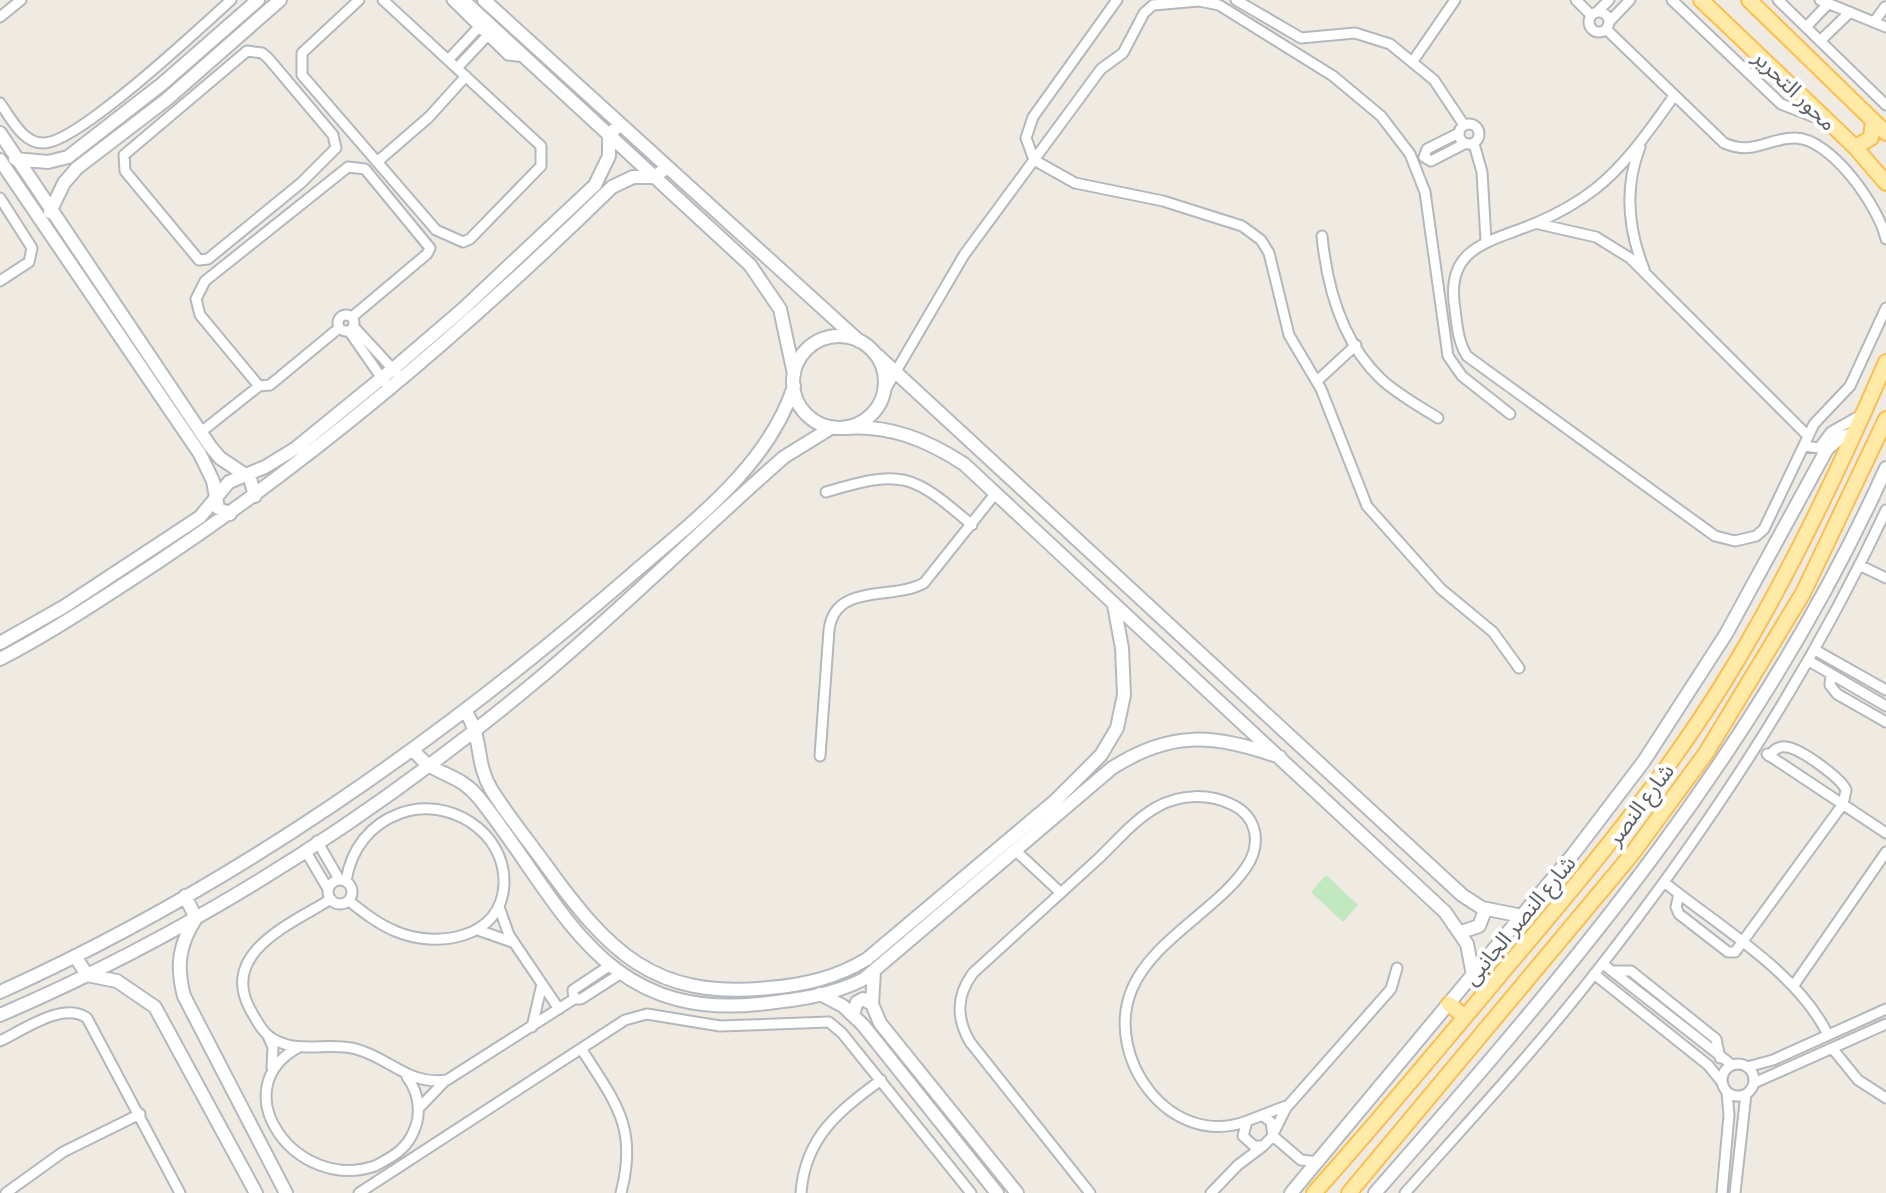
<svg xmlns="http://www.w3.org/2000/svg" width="1886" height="1193" viewBox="0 0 1886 1193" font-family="Manrope,'Noto Sans Arabic',sans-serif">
  <rect width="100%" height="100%" fill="#efebe3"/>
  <!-- green -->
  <path fill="#c1e8be" d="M 1326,875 L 1358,905 L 1343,922 L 1311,892 Z"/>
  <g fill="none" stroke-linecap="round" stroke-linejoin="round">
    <!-- street casing -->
    <g stroke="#b4b7bb" stroke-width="13">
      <path id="street" d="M 359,0 L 302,53 L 302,75 L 436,230 L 463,242 L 470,239 L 541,166 L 541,146 L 383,0
        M 452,0 L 508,55 L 525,57
        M 1117,0 L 1033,117 L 1026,138 L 1034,160 L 1075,183 L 1163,201 L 1242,226 L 1261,240 L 1269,253 L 1289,335 L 1321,389 L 1367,506 L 1441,589 L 1493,632 L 1519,668
        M 1236,0 L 1301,38 L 1355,33 L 1390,44 L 1434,80 L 1464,125
        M 1576,0 L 1591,15
        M 1672,0 L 1781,104 L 1827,122
        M 1778,0 L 1886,105
        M 1820,0 L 1886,27
        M1589 22a10 10 0 1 1 20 0a10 10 0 1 1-20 0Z
        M 1597,12 L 1609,0
        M 0,17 L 21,0
        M 1609,22 L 1630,0
        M 1874,22 L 1885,7
        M 1806,27 L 1828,4
        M 1606,29 L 1724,143 C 1753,156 1767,138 1795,138 C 1831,138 1879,207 1886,239
        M 1820,41 L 1850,12
        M 247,51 L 262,53 L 268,58 L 333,135 L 336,148 L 301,183 L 208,259 L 199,260 L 125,171 L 124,155 Z
        M 448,60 L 478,28
        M 1413,61 L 1455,0
        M 457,68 L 487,36
        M 1674,96 C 1650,129 1627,164 1595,189 C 1577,203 1557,214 1536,223 C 1491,242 1444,246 1455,309 C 1457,325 1458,342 1467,356 L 1715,536 L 1735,541 L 1756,536 L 1764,529 L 1814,424 L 1850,386 L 1886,308
        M 0,103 C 11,118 23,144 44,143 C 78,143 200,28 231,0
        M1459 134a10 10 0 1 1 20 0a10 10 0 1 1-20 0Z
        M 1459,133 L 1427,149 L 1424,157 L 1431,161 L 1464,144
        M 1474,144 L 1482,172 L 1486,241
        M 1640,147 C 1624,188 1628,229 1644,269
        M 377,162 L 429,117 L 466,76
        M 0,198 L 32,248 L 29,262 L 0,281
        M 1539,224 L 1596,237 L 1630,258 L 1808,436
        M 1322,236 C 1327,287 1342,342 1381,379 C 1397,394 1419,406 1438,418
        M338 323a8 8 0 1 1 16 0a8 8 0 1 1-16 0Z
        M 354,327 L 402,379
        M 339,328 L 270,385 L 259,386 L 200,315 L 196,299 L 205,281 L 348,167 L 365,169 L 430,248 L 427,254 L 352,317
        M 349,331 L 390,390
        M 1317,381 L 1356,345
        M 885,390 L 964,255 L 1101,69 L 1123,53 L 1144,13 L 1153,5 L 1199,1 L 1219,5 L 1333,76 L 1381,116 L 1410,154 L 1425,192 L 1448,356 L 1462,376 L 1510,414
        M 201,432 L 259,386
        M 1804,446 L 1819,448 L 1831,432 L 1863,414
        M 826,492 C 903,469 911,473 972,525
        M 1859,565 L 1886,578
        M 1815,650 L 1886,690
        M 1809,661 L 1886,706
        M 1831,674 L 1830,685 L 1837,694 L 1886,722
        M 1767,754 L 1886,833
        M 820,756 L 829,630 C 835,582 892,601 924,583 L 995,494
        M 317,841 L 339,879
        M 305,850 L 328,889
        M 1016,851 L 1061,893
        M328 892a12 12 0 1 1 24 0a12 12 0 1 1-24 0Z
        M 346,881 C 351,849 370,824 401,813 C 447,796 506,831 504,884 C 502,939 436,949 395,931 C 378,924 363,912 349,901
        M 1664,882 C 1718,926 1798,972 1828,1035
        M 1679,894 L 1676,907 L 1679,914 L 1728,952 L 1735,952 L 1843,804 L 1846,790 C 1841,778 1800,748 1786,747 C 1778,746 1774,750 1769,756
        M 331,899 C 293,923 219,952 250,1009 C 257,1021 263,1035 277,1041 C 300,1053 331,1042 356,1049 C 390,1058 409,1086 447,1080 L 574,999
        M 499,907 L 509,935 L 559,1009
        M 478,930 L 512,942
        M 1603,964 L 1732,1065
        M 609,966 L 573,990 L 574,999 L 581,999 L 620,974
        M 1612,971 L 1631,971 L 1716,1039 L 1720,1058
        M 1594,974 L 1708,1065 L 1721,1081
        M 1794,985 L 1886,852
        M 532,1027 L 542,984
        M 268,1036 L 273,1047 L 272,1068
        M 0,1041 C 24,1030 62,1001 87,1018 L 180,1193
        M 299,1047 C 221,1089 296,1193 375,1166 C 390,1158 404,1151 412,1135 C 422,1116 420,1094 407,1077
        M 1832,1048 L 1858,1080 L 1886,1098
        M 582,1050 C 616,1103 638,1128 621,1193
        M1722 1080a16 16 0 1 1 32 0a16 16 0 1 1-32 0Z
        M 1747,1067 L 1773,1060 L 1886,1009
        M 1754,1083 L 1886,1024
        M 419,1108 L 444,1082
        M 1263,1116 L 1271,1122 L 1273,1136 L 1263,1146 L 1254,1146 L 1243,1136 L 1247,1121 L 1286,1106
        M 1274,1132 L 1286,1108 L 1391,989 L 1397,968
        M 1273,1136 L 1301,1160 L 1319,1162
        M 6,1193 L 63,1152 L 140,1114
        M 359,1193 L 625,1020 L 647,1014 L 720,1026 L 829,1022 L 842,1033 L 971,1193
        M 801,1193 C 805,1137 839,1111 881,1080
        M 1090,1193 L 970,1042 C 956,1018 956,996 973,973 C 1015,935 1056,897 1098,859 C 1117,841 1135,819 1157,807 C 1180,794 1209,793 1233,805 C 1255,816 1261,839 1250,861 C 1225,906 1154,937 1132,989 C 1103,1058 1171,1150 1247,1121
        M 1211,1193 L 1238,1165 L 1262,1147
        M 1405,1193 C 1470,1120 1536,1049 1596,972 C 1709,828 1809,676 1886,510
        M 1722,1193 L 1729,1115 L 1727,1093
        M 1735,1193 L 1746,1094"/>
    </g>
    <!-- secondary casing -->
    <g stroke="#b5b9be" stroke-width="16">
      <path id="secondary" d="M 463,0 L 750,265 L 780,309 L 794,374
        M 484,0 L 859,341
        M 0,133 L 210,446 L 220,458 L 250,478 L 255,496
        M 15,159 L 48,162 L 68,157 L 162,84 L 258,0
        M 0,160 L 200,454 L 213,481 L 218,508 L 230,514
        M 50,212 L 64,183 L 77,168 L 166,100 L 280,0
        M793 382a46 46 0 1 1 92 0a46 46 0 1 1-92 0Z
        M 877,355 L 1462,895 L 1482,908 L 1522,916
        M 844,428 C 889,424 927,440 964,464 L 1445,912 L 1467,944 L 1473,975
        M 0,643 L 65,606 L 200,517 L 229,482 L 265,467 L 296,448 L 393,369 L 463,309 L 595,185 L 609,156 L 609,135 L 620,124
        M 0,659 C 54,631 104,597 155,564 C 321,454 470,326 612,187 L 633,177 L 655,177 L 667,167
        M 465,711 C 483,736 475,763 491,789 C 507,815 527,839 545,864 C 608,951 653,1000 769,988 C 804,985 836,978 867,959 L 1056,800 L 1101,755 L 1117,728 L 1124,695 L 1122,648 L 1114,605
        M 413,749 C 432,777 458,771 479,798 C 562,902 599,1021 759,1004 C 795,1000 831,996 864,979 L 1112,768 C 1173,729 1215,735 1280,757
        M 185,896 L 196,918 C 179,944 176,966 184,996 L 286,1193
        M 1461,932 L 1479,926 L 1484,913 L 1482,908
        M 75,956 L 87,975 L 117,981 L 155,1007 L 256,1193
        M 874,971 L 872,1004 L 880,1023 L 1017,1193
        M 0,992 C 231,888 439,741 630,576 C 692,522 768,467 794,386
        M 820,994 L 843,1006 L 863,1025 L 997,1193
        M 853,1014 L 857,1002 L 863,999 L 872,1004
        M 0,1015 C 196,931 379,813 542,676 C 625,606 702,529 784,457 L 831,428
        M 1291,1193 L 1574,853 L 1644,761 L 1726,634 L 1827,449 L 1841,437 L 1853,435
        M 1375,1193 C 1575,965 1760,748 1886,468"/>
    </g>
    <!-- primary casing -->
    <g stroke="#fabe51" stroke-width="18">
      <path id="primary" d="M 1701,0 L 1855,147 L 1886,183
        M 1749,0 L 1886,133
        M 1855,147 L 1871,138 L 1873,120
        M 1449,1004 L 1465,1017
        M 1314,1193 C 1381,1118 1445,1041 1510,963 C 1590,869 1668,775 1732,669 C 1791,572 1841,466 1886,362
        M 1349,1193 L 1632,854 L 1706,753 L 1803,593 L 1886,419"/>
    </g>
    <!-- street -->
    <use href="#street" stroke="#fff" stroke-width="9"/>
    <!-- secondary -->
    <use href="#secondary" stroke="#fff" stroke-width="12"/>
    <!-- primary -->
    <use href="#primary" stroke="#ffeaa8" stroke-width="14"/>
  </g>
  <g text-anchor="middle" stroke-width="8" stroke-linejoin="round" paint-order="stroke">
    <!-- street labels -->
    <g font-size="22" fill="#5b6065" stroke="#fff">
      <text transform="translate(1795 90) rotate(44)" y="8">محور التحرير</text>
      <text transform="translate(1640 804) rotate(-53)" y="8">شارع النصر</text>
      <text transform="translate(1519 920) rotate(-50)" y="8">شارع النصر الجانبى</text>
    </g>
  </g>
</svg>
